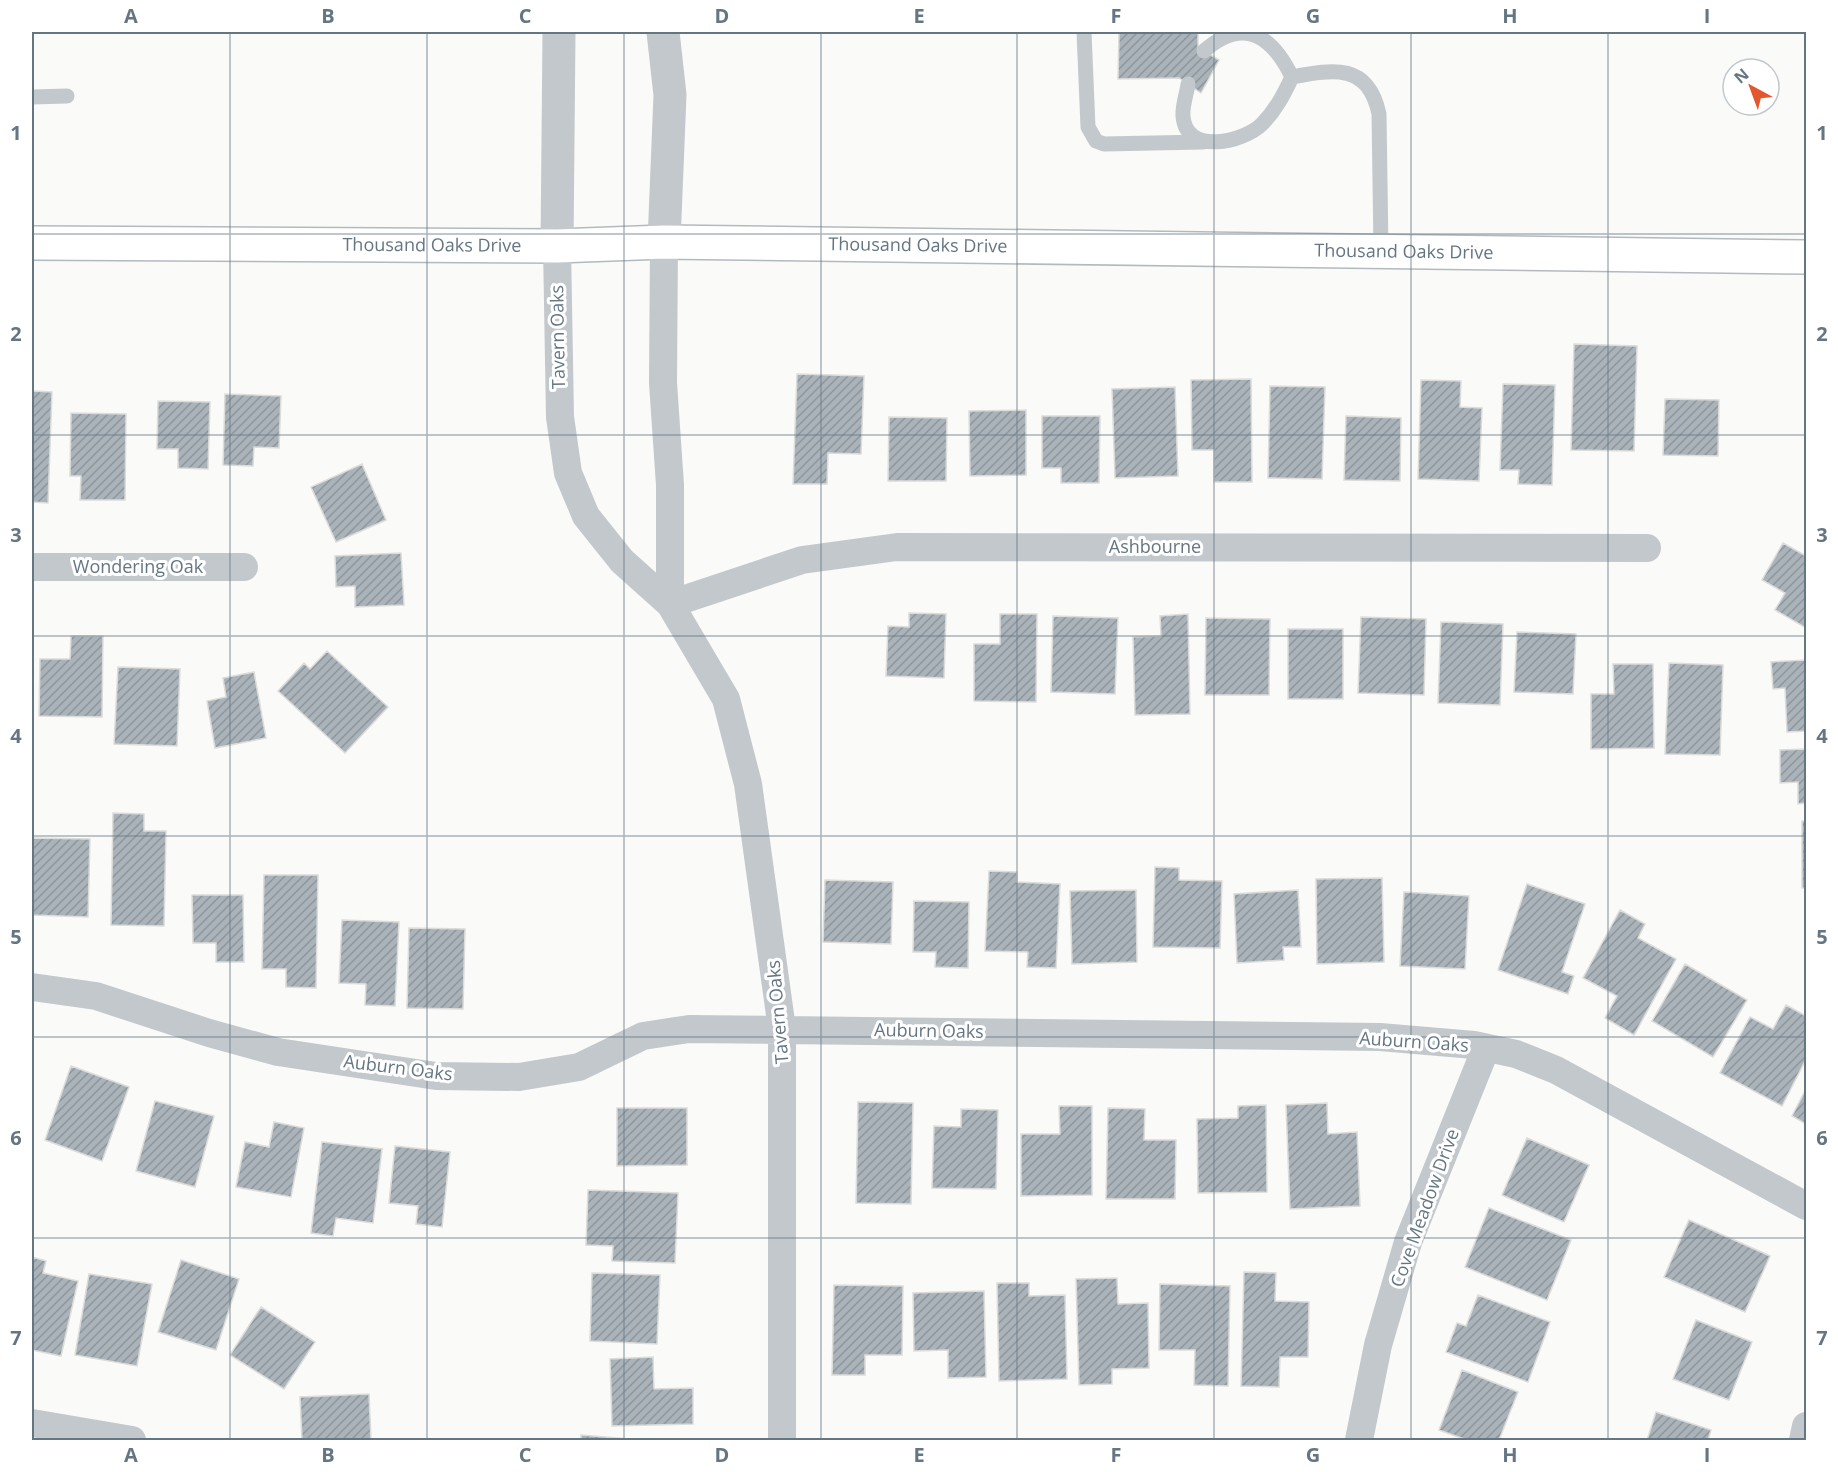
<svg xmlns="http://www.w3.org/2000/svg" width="1838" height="1472" viewBox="0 0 1838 1472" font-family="'Open Sans',sans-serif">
  <defs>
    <pattern id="building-hatch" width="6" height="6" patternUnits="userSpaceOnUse" patternTransform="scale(1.5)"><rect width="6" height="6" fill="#aab3b9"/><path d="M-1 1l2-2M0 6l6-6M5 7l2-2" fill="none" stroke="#8e969c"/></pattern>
  </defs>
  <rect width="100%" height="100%" fill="#fafaf8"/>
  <!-- building -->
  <path fill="url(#building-hatch)" stroke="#dcdcda" stroke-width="1.5" d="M 1119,32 L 1198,32 L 1198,47 L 1219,60 L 1201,93 L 1179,78 L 1118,79 Z
    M 1574,344 L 1637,346 L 1634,451 L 1571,450 Z
    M 797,374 L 864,376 L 861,454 L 828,453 L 827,484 L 793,484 Z
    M 1251,379 L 1252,482 L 1214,482 L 1214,450 L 1192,450 L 1191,380 Z
    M 1421,380 L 1461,381 L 1460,407 L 1482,408 L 1479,481 L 1418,479 Z
    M 1503,384 L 1555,385 L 1552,485 L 1518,484 L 1519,470 L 1500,470 Z
    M 1270,386 L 1325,387 L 1322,479 L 1268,478 Z
    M 1175,387 L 1178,476 L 1115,478 L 1112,389 Z
    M 32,391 L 52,392 L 48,503 L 32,502 Z
    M 225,394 L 281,396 L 279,448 L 254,447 L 253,466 L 223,465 Z
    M 1665,399 L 1719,400 L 1718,456 L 1663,455 Z
    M 158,401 L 210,402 L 208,469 L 178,468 L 178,449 L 157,449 Z
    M 1026,410 L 1026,475 L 970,476 L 969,411 Z
    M 71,413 L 126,414 L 125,500 L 80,500 L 81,476 L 70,476 Z
    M 1042,416 L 1100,416 L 1099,483 L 1061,483 L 1061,468 L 1042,468 Z
    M 1346,416 L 1401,418 L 1400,481 L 1344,480 Z
    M 889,417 L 947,418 L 946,481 L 888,481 Z
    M 362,464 L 386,520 L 336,542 L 311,487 Z
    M 1783,543 L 1806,556 L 1806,628 L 1775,610 L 1785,593 L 1762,580 Z
    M 401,553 L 404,605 L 355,607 L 355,586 L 336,587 L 335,556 Z
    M 909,613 L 946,614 L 944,678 L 886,676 L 888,626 L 909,627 Z
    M 1000,614 L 1037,614 L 1036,702 L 974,701 L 974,644 L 1000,644 Z
    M 1188,614 L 1190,714 L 1135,715 L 1133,637 L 1161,636 L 1160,616 Z
    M 1053,616 L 1118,618 L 1115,694 L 1051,692 Z
    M 1361,617 L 1426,619 L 1424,695 L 1358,693 Z
    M 1206,618 L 1270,619 L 1269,695 L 1205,695 Z
    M 1441,622 L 1503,624 L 1500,705 L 1438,703 Z
    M 1288,629 L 1343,629 L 1343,699 L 1288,699 Z
    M 1517,632 L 1576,634 L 1573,694 L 1514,692 Z
    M 71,636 L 103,636 L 102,717 L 39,716 L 40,659 L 70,659 Z
    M 327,651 L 388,707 L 345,753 L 278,691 L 304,663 L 310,669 Z
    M 1806,660 L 1806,731 L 1787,732 L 1785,688 L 1773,689 L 1771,662 Z
    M 1669,663 L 1723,665 L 1720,755 L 1665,754 Z
    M 1613,664 L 1653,664 L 1654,748 L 1591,749 L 1591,694 L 1614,694 Z
    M 118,667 L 180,669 L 177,746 L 114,744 Z
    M 254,672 L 266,738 L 215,748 L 207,701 L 226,697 L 223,678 Z
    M 1806,749 L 1806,803 L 1798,804 L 1798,782 L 1780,783 L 1780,750 Z
    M 113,813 L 144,814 L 144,831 L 166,831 L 164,926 L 111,925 Z
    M 1802,821 L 1806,821 L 1806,888 L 1802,888 Z
    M 32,838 L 90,839 L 88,917 L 32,915 Z
    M 1155,867 L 1179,868 L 1179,880 L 1222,881 L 1220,948 L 1153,947 Z
    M 989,871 L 1017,872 L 1017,882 L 1060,884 L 1056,968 L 1027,967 L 1028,952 L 985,951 Z
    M 264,875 L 318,875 L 316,988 L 286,987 L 286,969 L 262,969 Z
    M 1382,878 L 1384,962 L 1317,964 L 1316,879 Z
    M 825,880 L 893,882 L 891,944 L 823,942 Z
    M 1527,884 L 1585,904 L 1562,972 L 1574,976 L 1568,994 L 1498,970 Z
    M 1136,890 L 1137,962 L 1072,964 L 1070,891 Z
    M 1298,890 L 1301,947 L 1283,947 L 1284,960 L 1237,963 L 1234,894 Z
    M 1404,892 L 1469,896 L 1465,969 L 1400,966 Z
    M 192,895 L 243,895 L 244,962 L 216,962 L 216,943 L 193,943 Z
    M 914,901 L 969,902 L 968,968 L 935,967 L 936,952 L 913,952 Z
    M 1620,910 L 1645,924 L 1638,938 L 1676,959 L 1634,1035 L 1605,1018 L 1617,996 L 1583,978 Z
    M 342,920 L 399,922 L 395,1006 L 365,1005 L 366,984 L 339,983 Z
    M 409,928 L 465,929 L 463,1009 L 407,1008 Z
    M 1685,964 L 1747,1000 L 1713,1057 L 1652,1021 Z
    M 1786,1005 L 1806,1016 L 1806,1059 L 1782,1106 L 1720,1073 L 1750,1017 L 1773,1029 Z
    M 71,1066 L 129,1087 L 102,1161 L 45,1140 Z
    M 1806,1089 L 1806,1124 L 1792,1116 Z
    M 155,1101 L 214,1116 L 195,1187 L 136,1171 Z
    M 858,1102 L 913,1103 L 911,1204 L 856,1203 Z
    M 1327,1103 L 1328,1134 L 1357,1132 L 1360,1206 L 1290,1209 L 1286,1105 Z
    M 1266,1105 L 1267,1192 L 1198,1193 L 1197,1119 L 1238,1118 L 1238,1106 Z
    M 1059,1106 L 1092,1106 L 1092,1195 L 1021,1196 L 1021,1134 L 1060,1134 Z
    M 617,1108 L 687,1108 L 687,1165 L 617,1166 Z
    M 1108,1108 L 1145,1109 L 1144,1140 L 1176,1140 L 1175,1199 L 1106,1199 Z
    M 961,1109 L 998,1110 L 996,1189 L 932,1188 L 934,1126 L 961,1127 Z
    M 274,1122 L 304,1128 L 291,1197 L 236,1187 L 245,1142 L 269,1147 Z
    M 1527,1138 L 1589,1165 L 1564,1222 L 1502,1195 Z
    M 322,1142 L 382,1149 L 373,1223 L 336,1218 L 333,1236 L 311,1233 Z
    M 395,1146 L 450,1152 L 442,1227 L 416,1224 L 418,1206 L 389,1203 Z
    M 588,1190 L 678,1193 L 675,1263 L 612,1261 L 613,1246 L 586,1245 Z
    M 1489,1208 L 1571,1240 L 1547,1300 L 1465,1267 Z
    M 1689,1220 L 1770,1256 L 1745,1312 L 1664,1277 Z
    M 32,1257 L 46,1261 L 43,1273 L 78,1281 L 61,1356 L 32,1350 Z
    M 181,1260 L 239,1279 L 216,1350 L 158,1332 Z
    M 1244,1272 L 1276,1273 L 1275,1301 L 1309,1302 L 1308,1357 L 1280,1357 L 1279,1387 L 1241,1386 Z
    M 592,1273 L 660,1275 L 657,1344 L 590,1341 Z
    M 89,1274 L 152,1284 L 137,1366 L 75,1355 Z
    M 1117,1278 L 1118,1304 L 1148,1303 L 1149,1368 L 1112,1369 L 1112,1384 L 1079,1385 L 1076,1279 Z
    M 997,1283 L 1029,1283 L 1029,1296 L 1065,1295 L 1067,1379 L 999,1381 Z
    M 1160,1284 L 1230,1286 L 1228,1386 L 1194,1385 L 1195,1350 L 1159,1350 Z
    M 834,1285 L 903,1286 L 902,1355 L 865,1355 L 865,1375 L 832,1375 Z
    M 984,1291 L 986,1377 L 948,1378 L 948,1350 L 914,1351 L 913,1293 Z
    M 1478,1295 L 1550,1322 L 1528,1382 L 1446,1352 L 1457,1323 L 1466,1326 Z
    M 261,1307 L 315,1342 L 284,1389 L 230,1355 Z
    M 1696,1320 L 1752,1342 L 1729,1400 L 1673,1379 Z
    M 653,1357 L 654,1389 L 693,1388 L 693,1424 L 612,1426 L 610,1359 Z
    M 1462,1370 L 1518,1392 L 1499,1440 L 1467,1440 L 1439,1430 Z
    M 369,1394 L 371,1440 L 302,1440 L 300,1397 Z
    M 1656,1412 L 1711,1430 L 1708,1440 L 1647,1440 Z
    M 581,1435 L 641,1440 L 581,1440 Z"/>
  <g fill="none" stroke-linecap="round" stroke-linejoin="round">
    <!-- secondary casing -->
    <g stroke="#b3babf" stroke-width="36">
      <g id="secondary">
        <path id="s1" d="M 32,243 L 557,246 L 664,242 L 1806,257"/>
      </g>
    </g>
    <!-- service -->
    <path stroke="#c3c8cc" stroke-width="15" d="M 1084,32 L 1088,127 L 1096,141 L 1104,144 L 1203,142
      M 1292,77 C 1334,69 1368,63 1379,114 L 1381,251
      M 1188,84 C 1187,93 1182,106 1183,116 C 1186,156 1244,142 1262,124 C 1276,110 1284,94 1292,77 C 1272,36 1244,16 1204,51
      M 32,97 L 67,96"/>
    <!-- minor -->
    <path stroke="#c3c8cc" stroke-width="28" d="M 664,242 L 663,383 L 670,485 L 670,604
      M 557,246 L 560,417 L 568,473 L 586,516 L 622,561 L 670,604 L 726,699 L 748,784 L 782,1029 L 782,1440
      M 32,567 L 244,567
      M 670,604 L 802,560 L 897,547 L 1647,548
      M 32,987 L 96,996 L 209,1033 L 278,1052 L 436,1076 L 519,1077 L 579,1067 L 643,1036 L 689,1029 L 1380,1037 L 1474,1045 L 1516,1054 L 1556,1070 L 1806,1206
      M 32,1423 L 132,1440
      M 1359,1440 L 1378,1345 L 1408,1242 L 1486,1048
      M 1803,1440 L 1806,1426"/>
    <!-- tertiary -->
    <path stroke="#c3c8cc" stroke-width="33" d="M 663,32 L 670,95 L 664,242
      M 557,246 L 559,32"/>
    <!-- secondary -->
    <use href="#secondary" stroke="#fff" stroke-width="33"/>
  </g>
  <!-- grid -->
  <path fill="none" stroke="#657683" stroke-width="1.5" stroke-opacity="0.55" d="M 230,32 L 230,1440M 427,32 L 427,1440M 624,32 L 624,1440M 821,32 L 821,1440M 1017,32 L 1017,1440M 1214,32 L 1214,1440M 1411,32 L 1411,1440M 1608,32 L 1608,1440M 32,234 L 1806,234M 32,435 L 1806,435M 32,636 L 1806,636M 32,836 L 1806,836M 32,1037 L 1806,1037M 32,1238 L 1806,1238"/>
  <g text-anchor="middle" stroke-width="6" stroke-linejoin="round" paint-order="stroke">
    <!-- street labels -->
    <g font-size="18" fill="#657683" stroke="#fff">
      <text dy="6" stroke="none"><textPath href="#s1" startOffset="400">Thousand Oaks Drive</textPath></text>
      <text dy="6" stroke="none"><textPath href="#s1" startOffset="886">Thousand Oaks Drive</textPath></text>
      <text dy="6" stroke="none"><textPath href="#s1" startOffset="1372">Thousand Oaks Drive</textPath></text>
      <text transform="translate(558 337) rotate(-91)" y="6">Tavern Oaks</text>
      <text x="1155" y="553">Ashbourne</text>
      <text x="138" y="573">Wondering Oak</text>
      <text transform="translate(778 1012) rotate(-95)" y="6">Tavern Oaks</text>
      <text transform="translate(929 1031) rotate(1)" y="6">Auburn Oaks</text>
      <text transform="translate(1414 1042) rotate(4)" y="6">Auburn Oaks</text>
      <text transform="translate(398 1068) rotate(7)" y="6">Auburn Oaks</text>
      <text transform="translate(1425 1208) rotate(-70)" y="6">Cove Meadow Drive</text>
    </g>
  </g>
  <!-- border -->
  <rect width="1838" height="1472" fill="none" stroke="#ffffff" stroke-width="66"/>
  <!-- north arrow -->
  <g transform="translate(1751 87) rotate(319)"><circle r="28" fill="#ffffff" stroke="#c1c8cd" stroke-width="1.5"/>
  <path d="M0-4.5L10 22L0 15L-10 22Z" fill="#e4572e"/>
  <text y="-9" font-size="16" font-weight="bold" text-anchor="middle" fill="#657683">N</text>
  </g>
  <rect x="33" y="33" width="1772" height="1406" fill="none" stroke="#657683" stroke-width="2"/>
  <g font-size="20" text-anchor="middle" font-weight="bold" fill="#657683">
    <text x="131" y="23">A</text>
    <text x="328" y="23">B</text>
    <text x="525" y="23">C</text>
    <text x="722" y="23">D</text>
    <text x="919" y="23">E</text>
    <text x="1116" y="23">F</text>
    <text x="1313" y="23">G</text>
    <text x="1510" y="23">H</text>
    <text x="1707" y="23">I</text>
    <text x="16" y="140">1</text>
    <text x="1822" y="140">1</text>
    <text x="16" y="341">2</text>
    <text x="1822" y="341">2</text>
    <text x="16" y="542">3</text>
    <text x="1822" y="542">3</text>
    <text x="16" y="743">4</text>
    <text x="1822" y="743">4</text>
    <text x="16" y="944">5</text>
    <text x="1822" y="944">5</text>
    <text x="16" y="1145">6</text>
    <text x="1822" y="1145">6</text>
    <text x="16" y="1345">7</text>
    <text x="1822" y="1345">7</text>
    <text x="131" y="1462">A</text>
    <text x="328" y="1462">B</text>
    <text x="525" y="1462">C</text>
    <text x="722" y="1462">D</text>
    <text x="919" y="1462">E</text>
    <text x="1116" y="1462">F</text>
    <text x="1313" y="1462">G</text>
    <text x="1510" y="1462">H</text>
    <text x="1707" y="1462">I</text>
  </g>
</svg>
